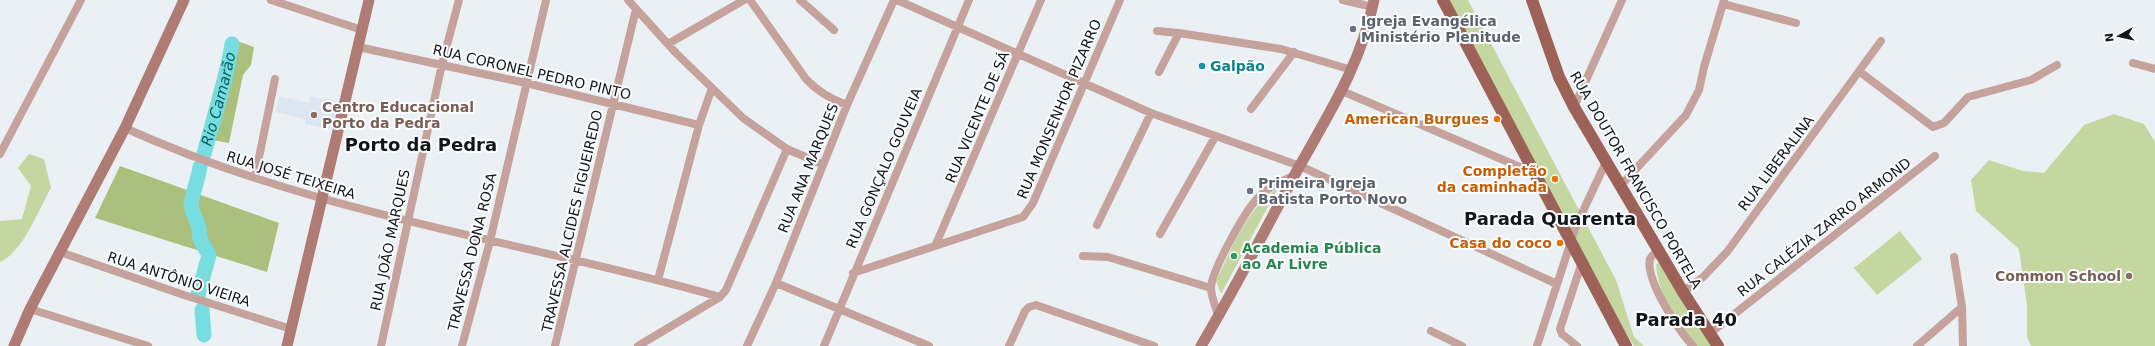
<svg xmlns="http://www.w3.org/2000/svg" width="2155" height="346" viewBox="0 0 2155 346" font-family="'DejaVu Sans',sans-serif">
  <rect width="100%" height="100%" fill="#ebf0f5"/>
  <!-- built -->
  <path fill="#dbe6f1" d="M 279,96 L 309,103 L 311,96 L 340,102 L 334,130 L 305,124 L 305,119 L 276,112 Z"/>
  <!-- green -->
  <path fill="#c4d7a0" d="M 1446,0 L 1468,0 L 1616,280 L 1634,337 L 1644,346 L 1634,346 L 1599,289 Z
    M 2114,114 L 2144,124 L 2155,142 L 2155,346 L 2031,346 L 2027,337 L 2027,306 L 2019,249 L 1976,211 L 1971,180 L 1989,160 L 2023,171 L 2044,173 L 2084,125 Z
    M 29,154 L 44,159 L 51,188 C 38,210 24,251 0,262 L 0,221 L 22,219 L 31,186 L 18,168 Z
    M 1278,188 L 1221,294 L 1216,281 C 1232,248 1246,209 1278,188 Z
    M 1900,231 L 1922,259 L 1877,295 L 1854,268 Z
    M 1659,263 L 1716,346 L 1697,346 C 1678,322 1658,297 1656,264 Z"/>
  <!-- forest -->
  <path fill="#aac07c" d="M 234,40 L 254,47 L 251,65 L 243,75 L 229,143 L 213,140 L 211,155 L 203,153 L 205,148 L 199,145 L 225,49 Z
    M 120,166 L 279,223 L 267,272 L 95,218 Z"/>
  <g fill="none" stroke-linecap="round" stroke-linejoin="round">
    <!-- river -->
    <g stroke="#78dde0" stroke-width="15">
      <path id="s1" d="M 204,154 C 214,118 226,82 232,44"/>
      <path d="M 198,295 L 209,255 L 199,237 C 202,225 191,214 191,204 C 193,192 198,179 200,167"/>
      <path d="M 202,310 L 204,335"/>
    </g>
    <!-- minor -->
    <path stroke="#c5a29c" stroke-width="8" d="M 271,0 L 362,30
      M 628,0 L 676,53 L 743,118 L 787,149 L 822,164
      M 750,0 L 806,79 C 818,92 830,99 847,105
      M 800,0 L 834,30
      M 897,0 L 1151,113 L 1300,166 L 1557,284
      M 1343,0 L 1373,7
      M 1724,4 L 1796,23
      M 1157,31 L 1179,33
      M 668,44 L 744,0
      M 358,47 L 526,83 L 699,125
      M 2133,63 L 2155,69
      M 1159,72 L 1179,33 L 1281,49 L 1352,70
      M 1860,72 L 1933,127 L 1944,123 L 1968,97 L 2031,80 L 2057,65
      M 1342,91 L 1534,173
      M 1574,107 L 1622,0
      M 1251,109 L 1294,52
      M 125,128 C 317,215 520,240 720,297
      M 0,154 L 81,0
      M 255,177 L 275,79
      M 1621,185 L 1686,115 L 1699,90 L 1704,67 L 1724,0
      M 1097,225 L 1151,113
      M 1160,234 L 1215,137
      M 936,244 L 1041,0
      M 1659,250 C 1655,253 1652,255 1650,259 C 1645,280 1679,331 1693,346
      M 60,252 L 181,294 L 291,329
      M 1083,256 L 1108,257 L 1211,288
      M 1954,257 L 1962,307 L 1963,346
      M 853,273 L 1023,217 L 1033,203 L 1120,0
      M 658,280 L 699,125 L 712,88
      M 776,283 L 929,346
      M 1683,292 L 1703,277 L 1727,252 L 1881,41
      M 30,309 L 148,346
      M 1218,315 C 1216,307 1211,297 1211,288 C 1211,272 1244,213 1256,200 C 1266,188 1280,182 1295,175
      M 1431,331 L 1462,346
      M 1709,334 L 1935,156
      M 381,346 L 442,64 L 459,0
      M 462,346 L 490,241 L 546,0
      M 555,346 L 636,9
      M 638,346 L 720,297 L 726,290 L 787,149
      M 747,346 L 776,283 L 847,105 L 894,0
      M 824,346 L 969,0
      M 1009,346 L 1025,311 L 1029,307 L 1036,305 L 1154,346
      M 1537,346 L 1576,226 L 1606,162
      M 1577,346 L 1562,334 L 1560,329 L 1582,262
      M 1917,346 L 1962,307"/>
    <!-- secondary -->
    <path stroke="#ae7c74" stroke-width="11" d="M 14,346 L 30,309 L 125,128 L 184,0
      M 287,346 L 369,0
      M 1201,346 C 1234,290 1264,233 1294,176 C 1327,116 1360,68 1374,0"/>
    <!-- primary -->
    <path stroke="#9d6157" stroke-width="12" d="M 1443,0 L 1626,346
      M 1532,0 L 1559,77 L 1574,107 L 1683,292 L 1718,346"/>
  </g>
  <!-- markers -->
  <g fill="#6b7280" stroke="#fbfdff" stroke-width="1.5">
    <circle cx="1353" cy="29" r="4"/>
    <circle cx="1250" cy="191" r="4"/>
  </g>
  <circle fill="#0f9aa8" stroke="#fbfdff" stroke-width="1.5" cx="1202" cy="66" r="4"/>
  <g fill="#8d6e63" stroke="#fbfdff" stroke-width="1.5">
    <circle cx="314" cy="115" r="4"/>
    <circle cx="2129" cy="276" r="4"/>
  </g>
  <g fill="#e8710a" stroke="#fbfdff" stroke-width="1.5">
    <circle cx="1497" cy="119" r="4"/>
    <circle cx="1555" cy="179" r="4"/>
    <circle cx="1560" cy="243" r="4"/>
  </g>
  <circle fill="#2e9e5b" stroke="#fbfdff" stroke-width="1.5" cx="1234" cy="256" r="4"/>
  <g text-anchor="middle" stroke-width="4" stroke-linejoin="round" paint-order="stroke">
    <!-- worship labels -->
    <g font-size="14" font-weight="bold" fill="#5b616d" stroke="#fbfdff" text-anchor="start">
      <text x="1361" y="26">Igreja Evangélica<tspan x="1361" dy="16">Ministério Plenitude</tspan></text>
      <text x="1258" y="188">Primeira Igreja<tspan x="1258" dy="16">Batista Porto Novo</tspan></text>
    </g>
    <!-- culture labels -->
    <g font-size="14" font-weight="bold" fill="#0d838f" stroke="#fbfdff" text-anchor="start">
      <text x="1210" y="71">Galpão</text>
    </g>
    <!-- street labels -->
    <g font-size="14" fill="#131517" stroke="#fbfdff">
      <text transform="translate(532 72) rotate(13)" y="5">RUA CORONEL PEDRO PINTO</text>
      <text transform="translate(1059 109) rotate(-67)" y="5">RUA MONSENHOR PIZARRO</text>
      <text transform="translate(977 117) rotate(-67)" y="5">RUA VICENTE DE SÁ</text>
      <text transform="translate(1776 163) rotate(-53)" y="5">RUA LIBERALINA</text>
      <text transform="translate(808 168) rotate(-68)" y="5">RUA ANA MARQUES</text>
      <text transform="translate(884 168) rotate(-67)" y="5">RUA GONÇALO GOUVEIA</text>
      <text transform="translate(291 175) rotate(17)" y="5">RUA JOSÉ TEIXEIRA</text>
      <text transform="translate(1636 180) rotate(60)" y="5">RUA DOUTOR FRANCISCO PORTELA</text>
      <text transform="translate(572 221) rotate(-77)" y="5">TRAVESSA ALCIDES FIGUEIREDO</text>
      <text transform="translate(1824 227) rotate(-38)" y="5">RUA CALÉZIA ZARRO ARMOND</text>
      <text transform="translate(390 240) rotate(-78)" y="5">RUA JOÃO MARQUES</text>
      <text transform="translate(472 252) rotate(-76)" y="5">TRAVESSA DONA ROSA</text>
      <text transform="translate(179 279) rotate(18)" y="5">RUA ANTÔNIO VIEIRA</text>
    </g>
    <!-- education labels -->
    <g font-size="14" font-weight="bold" fill="#785e54" stroke="#fbfdff" text-anchor="start">
      <text x="322" y="112">Centro Educacional<tspan x="322" dy="16">Porto da Pedra</tspan></text>
      <text x="2121" y="281" text-anchor="end">Common School</text>
    </g>
    <!-- food labels -->
    <g font-size="14" font-weight="bold" fill="#c56008" stroke="#fbfdff" text-anchor="end">
      <text x="1489" y="124">American Burgues</text>
      <text x="1547" y="176">Completão<tspan x="1547" dy="16">da caminhada</tspan></text>
      <text x="1552" y="248">Casa do coco</text>
    </g>
    <!-- leisure labels -->
    <g font-size="14" font-weight="bold" fill="#27864d" stroke="#fbfdff" text-anchor="start">
      <text x="1242" y="253">Academia Pública<tspan x="1242" dy="16">ao Ar Livre</tspan></text>
    </g>
    <!-- water labels -->
    <g font-size="15" font-style="italic" fill="#005e60" stroke="#fbfdff">
      <text dy="5" stroke="none"><textPath href="#s1" startOffset="57">Rio Camarão</textPath></text>
    </g>
    <!-- district labels -->
    <g font-size="18" font-weight="bold" fill="#131517" stroke="#fbfdff">
      <text x="421" y="151">Porto da Pedra</text>
      <text x="1550" y="225">Parada Quarenta</text>
      <text x="1686" y="326">Parada 40</text>
    </g>
  </g>
  <!-- north arrow -->
  <g transform="translate(2119 36) rotate(262)" stroke="#fbfdff" stroke-width="3" paint-order="stroke">
  <path d="M0-3L7 15L0 10L-7 15Z" fill="#131517"/>
  <text y="-6" font-size="11" font-weight="bold" text-anchor="middle" fill="#131517">N</text>
  </g>
</svg>
